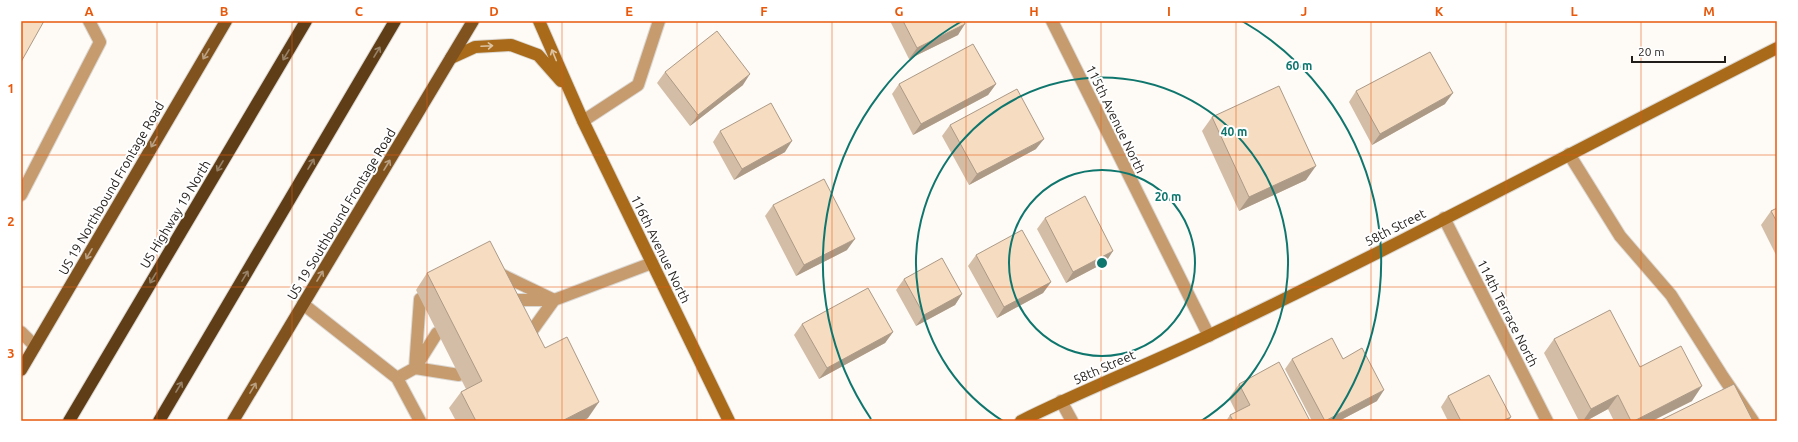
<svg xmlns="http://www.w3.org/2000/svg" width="1798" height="442" viewBox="0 0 1798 442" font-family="Ubuntu,sans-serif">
  <rect width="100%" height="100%" fill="#fefaf5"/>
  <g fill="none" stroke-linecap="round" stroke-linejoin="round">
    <!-- lane casing -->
    <g stroke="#dbd7d2" stroke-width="14">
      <path id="lane" d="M 583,121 L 638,85 L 659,21
        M 1569,154 L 1620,236 L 1671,295 L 1723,377 L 1753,421
        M 21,195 L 100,42 L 89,21
        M 496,272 L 554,300
        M 506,300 L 551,300
        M 303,304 L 397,378 L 415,368 L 420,299
        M 21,332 L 35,346
        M 437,333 L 415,368 L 459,375
        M 526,339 L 554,300 L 652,263
        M 397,378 L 420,421"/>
    </g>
    <!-- street casing -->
    <g stroke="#dbd7d2" stroke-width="14">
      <path id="street" d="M 1052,21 L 1209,336
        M 1444,218 L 1547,421
        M 1061,401 L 1072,421"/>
    </g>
    <!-- secondary casing -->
    <g stroke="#dbd7d2" stroke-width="14">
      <path id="secondary" d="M 539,21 L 583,121 L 729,421
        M 451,58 L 475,47 L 511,45 L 538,55 L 561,81
        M 1021,421 C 1083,390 1148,365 1210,335 C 1401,244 1588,144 1777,48"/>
    </g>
    <!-- primary casing -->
    <g stroke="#dbd7d2" stroke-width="14">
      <path id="primary" d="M 21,370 L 226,21
        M 233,421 L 473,21"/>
    </g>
    <!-- highway casing -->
    <g stroke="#dbd7d2" stroke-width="14">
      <path id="highway" d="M 69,421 L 306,21
        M 159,421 L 395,21"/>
    </g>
    <!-- lane -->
    <use href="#lane" stroke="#c69b6e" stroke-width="12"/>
    <!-- street -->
    <use href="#street" stroke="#c69b6e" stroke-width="12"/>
    <!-- secondary -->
    <use href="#secondary" stroke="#a96b19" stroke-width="12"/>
    <!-- primary -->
    <use href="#primary" stroke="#80531e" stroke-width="12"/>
    <!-- highway -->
    <use href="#highway" stroke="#5f3e17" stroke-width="12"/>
  </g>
  <!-- wall -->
  <path fill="#d4bda6" d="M 890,21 L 964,21 L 958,35 L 909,59 Z
    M 665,72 L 743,85 L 690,126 L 657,83 Z
    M 899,84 L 996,84 L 988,95 L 913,135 L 892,94 Z
    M 1356,91 L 1445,104 L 1372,145 L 1349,102 Z
    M 1212,117 L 1306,180 L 1239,211 L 1202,131 Z
    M 950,125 L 1036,149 L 969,185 L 942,136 Z
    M 720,131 L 785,152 L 734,180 L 713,142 Z
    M 773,205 L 847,250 L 796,276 L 765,216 Z
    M 1777,208 L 1777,257 L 1761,225 L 1771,211 Z
    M 1045,218 L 1106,262 L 1066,283 L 1037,229 Z
    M 976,255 L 1051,282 L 1043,293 L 997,318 L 968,266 Z
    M 427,273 L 545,348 L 588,418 L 582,421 L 456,421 L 449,408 L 461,392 L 466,389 L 416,290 Z
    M 904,279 L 962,294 L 955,305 L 916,326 L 896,290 Z
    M 802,324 L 893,332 L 885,343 L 819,379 L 794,335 Z
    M 1554,339 L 1640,367 L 1692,401 L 1652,421 L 1614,421 L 1608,409 L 1586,421 L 1579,421 L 1544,353 Z
    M 1292,359 L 1343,359 L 1377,401 L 1339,421 L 1312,421 L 1285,369 Z
    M 1239,384 L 1310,421 L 1226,421 L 1230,415 L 1236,412 L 1229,398 Z
    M 1448,396 L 1508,421 L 1448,421 L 1441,407 Z"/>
  <!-- shaded-wall -->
  <path fill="#ac9a87" d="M 965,24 L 958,35 L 909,59 L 917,48 Z
    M 750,74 L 743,85 L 690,126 L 698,115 Z
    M 996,84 L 988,95 L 913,135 L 921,124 Z
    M 1453,93 L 1445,104 L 1372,145 L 1380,134 Z
    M 1044,139 L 1036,149 L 969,185 L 977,174 Z
    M 792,141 L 785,152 L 734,180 L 742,169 Z
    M 1316,166 L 1306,180 L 1239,211 L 1249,197 Z
    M 855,239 L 847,250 L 796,276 L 804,265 Z
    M 1113,251 L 1106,262 L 1066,283 L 1073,272 Z
    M 1051,282 L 1043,293 L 997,318 L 1004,307 Z
    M 962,294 L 955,305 L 916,326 L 924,315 Z
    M 893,332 L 885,343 L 819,379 L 827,368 Z
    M 1702,386 L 1692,401 L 1652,421 L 1634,421 Z
    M 1384,390 L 1377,401 L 1339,421 L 1326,421 Z
    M 1618,395 L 1608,409 L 1586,421 L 1583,421 L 1591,409 Z
    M 599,402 L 588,418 L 582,421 L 562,421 Z
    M 1511,417 L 1508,421 L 1502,421 Z"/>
  <!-- building -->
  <path fill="#f6dcc1" stroke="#ac9a87" d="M 21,21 L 44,21 L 21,62 Z
    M 903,21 L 964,21 L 965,24 L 917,48 Z
    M 717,31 L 750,74 L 698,115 L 665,72 Z
    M 973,44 L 996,84 L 921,124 L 899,84 Z
    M 1430,52 L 1453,93 L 1380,134 L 1356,91 Z
    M 1279,86 L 1316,166 L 1249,197 L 1212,117 Z
    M 1017,89 L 1044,139 L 977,174 L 950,125 Z
    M 771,103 L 792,141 L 742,169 L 720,131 Z
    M 824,179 L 855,239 L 804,265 L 773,205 Z
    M 1085,196 L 1113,251 L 1073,272 L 1045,218 Z
    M 1777,208 L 1777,222 L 1771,211 Z
    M 1022,230 L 1051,282 L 1004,307 L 976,255 Z
    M 490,241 L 545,348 L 567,337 L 599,402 L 562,421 L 476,421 L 461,392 L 482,381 L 427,273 Z
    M 942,258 L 962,294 L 924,315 L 904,279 Z
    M 868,288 L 893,332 L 827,368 L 802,324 Z
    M 1610,310 L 1640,367 L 1681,346 L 1702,386 L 1634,421 L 1631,421 L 1618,395 L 1591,409 L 1554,339 Z
    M 1332,338 L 1343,359 L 1362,348 L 1384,390 L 1325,421 L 1292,359 Z
    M 1279,362 L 1310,421 L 1233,421 L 1230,415 L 1250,405 L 1239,384 Z
    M 1489,375 L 1511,417 L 1502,421 L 1461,421 L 1448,396 Z
    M 1734,384 L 1753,421 L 1659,421 Z"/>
  <!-- one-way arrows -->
  <defs><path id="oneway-shaft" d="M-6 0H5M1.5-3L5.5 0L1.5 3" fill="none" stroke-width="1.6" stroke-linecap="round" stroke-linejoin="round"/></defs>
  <g stroke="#ddc4a3">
    <use href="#oneway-shaft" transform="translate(487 46) rotate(-3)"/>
    <use href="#oneway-shaft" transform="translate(554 55) rotate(-112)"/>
  </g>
  <g stroke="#978268">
    <use href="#oneway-shaft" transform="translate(377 52) rotate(-59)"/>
    <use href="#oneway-shaft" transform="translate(286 55) rotate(121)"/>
    <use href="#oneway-shaft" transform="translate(311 164) rotate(-59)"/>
    <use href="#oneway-shaft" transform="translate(220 166) rotate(121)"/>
    <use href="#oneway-shaft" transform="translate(245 276) rotate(-59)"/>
    <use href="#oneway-shaft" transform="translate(153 278) rotate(121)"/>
    <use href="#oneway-shaft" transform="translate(179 387) rotate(-59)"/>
  </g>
  <g stroke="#b9a083">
    <use href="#oneway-shaft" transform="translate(206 54) rotate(121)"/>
    <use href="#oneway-shaft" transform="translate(154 142) rotate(120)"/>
    <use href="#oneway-shaft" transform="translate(387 165) rotate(-59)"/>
    <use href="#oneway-shaft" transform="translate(89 254) rotate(120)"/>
    <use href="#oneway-shaft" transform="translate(320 276) rotate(-59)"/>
    <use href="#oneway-shaft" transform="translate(253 388) rotate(-59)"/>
  </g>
  <!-- grid -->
  <path fill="none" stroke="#e8590c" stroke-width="1" stroke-opacity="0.55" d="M 157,21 L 157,421M 292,21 L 292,421M 427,21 L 427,421M 562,21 L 562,421M 697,21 L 697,421M 832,21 L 832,421M 966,21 L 966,421M 1101,21 L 1101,421M 1236,21 L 1236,421M 1371,21 L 1371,421M 1506,21 L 1506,421M 1641,21 L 1641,421M 21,155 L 1777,155M 21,287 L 1777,287"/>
  <!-- distance rings -->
  <g fill="none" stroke="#0f766e" stroke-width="2">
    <circle cx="1102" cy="263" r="93"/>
    <path d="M1003 421A186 186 0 1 1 1201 421"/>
    <path d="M871 419A279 279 0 0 1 962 21M1242 21A279 279 0 0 1 1333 419"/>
  </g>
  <g text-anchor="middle" stroke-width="4" stroke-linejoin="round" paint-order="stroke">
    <!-- street labels -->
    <g font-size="13" fill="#211d1a" stroke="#fff">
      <text transform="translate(1116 119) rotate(64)" y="5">115th Avenue North</text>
      <text transform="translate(111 188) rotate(-60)" y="5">US 19 Northbound Frontage Road</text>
      <text transform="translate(175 214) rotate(-59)" y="5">US Highway 19 North</text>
      <text transform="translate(341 214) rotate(-59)" y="5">US 19 Southbound Frontage Road</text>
      <text transform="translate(1395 227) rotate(-27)" y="5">58th Street</text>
      <text transform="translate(661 249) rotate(64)" y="5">116th Avenue North</text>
      <text transform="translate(1508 313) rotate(63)" y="5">114th Terrace North</text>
      <text transform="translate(1104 367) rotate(-24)" y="5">58th Street</text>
    </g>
  </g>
  <circle cx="1102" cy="263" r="6" fill="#0f766e" stroke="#fff" stroke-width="2"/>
  <g font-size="12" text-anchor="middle" font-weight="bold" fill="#0f766e" stroke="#fff" stroke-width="4" stroke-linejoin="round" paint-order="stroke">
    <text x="1299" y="70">60 m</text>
    <text x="1234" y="136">40 m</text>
    <text x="1168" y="201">20 m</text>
  </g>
  <!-- border -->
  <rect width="1798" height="442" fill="none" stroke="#ffffff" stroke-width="44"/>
  <!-- scale -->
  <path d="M1632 56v6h93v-6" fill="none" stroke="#211d1a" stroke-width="2"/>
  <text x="1638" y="56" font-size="12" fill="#211d1a" stroke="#ffffff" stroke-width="3" paint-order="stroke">20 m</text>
  <rect x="22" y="22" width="1754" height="398" fill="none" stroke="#e8590c" stroke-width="1.5"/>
  <g font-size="13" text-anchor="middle" font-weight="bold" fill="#e8590c">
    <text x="89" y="16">A</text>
    <text x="224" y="16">B</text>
    <text x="359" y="16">C</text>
    <text x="494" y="16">D</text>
    <text x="629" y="16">E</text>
    <text x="764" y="16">F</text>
    <text x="899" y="16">G</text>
    <text x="1034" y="16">H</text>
    <text x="1169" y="16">I</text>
    <text x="1304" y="16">J</text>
    <text x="1439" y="16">K</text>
    <text x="1574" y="16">L</text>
    <text x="1709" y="16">M</text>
    <text x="11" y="93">1</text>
    <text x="11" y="226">2</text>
    <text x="11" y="358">3</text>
  </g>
</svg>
